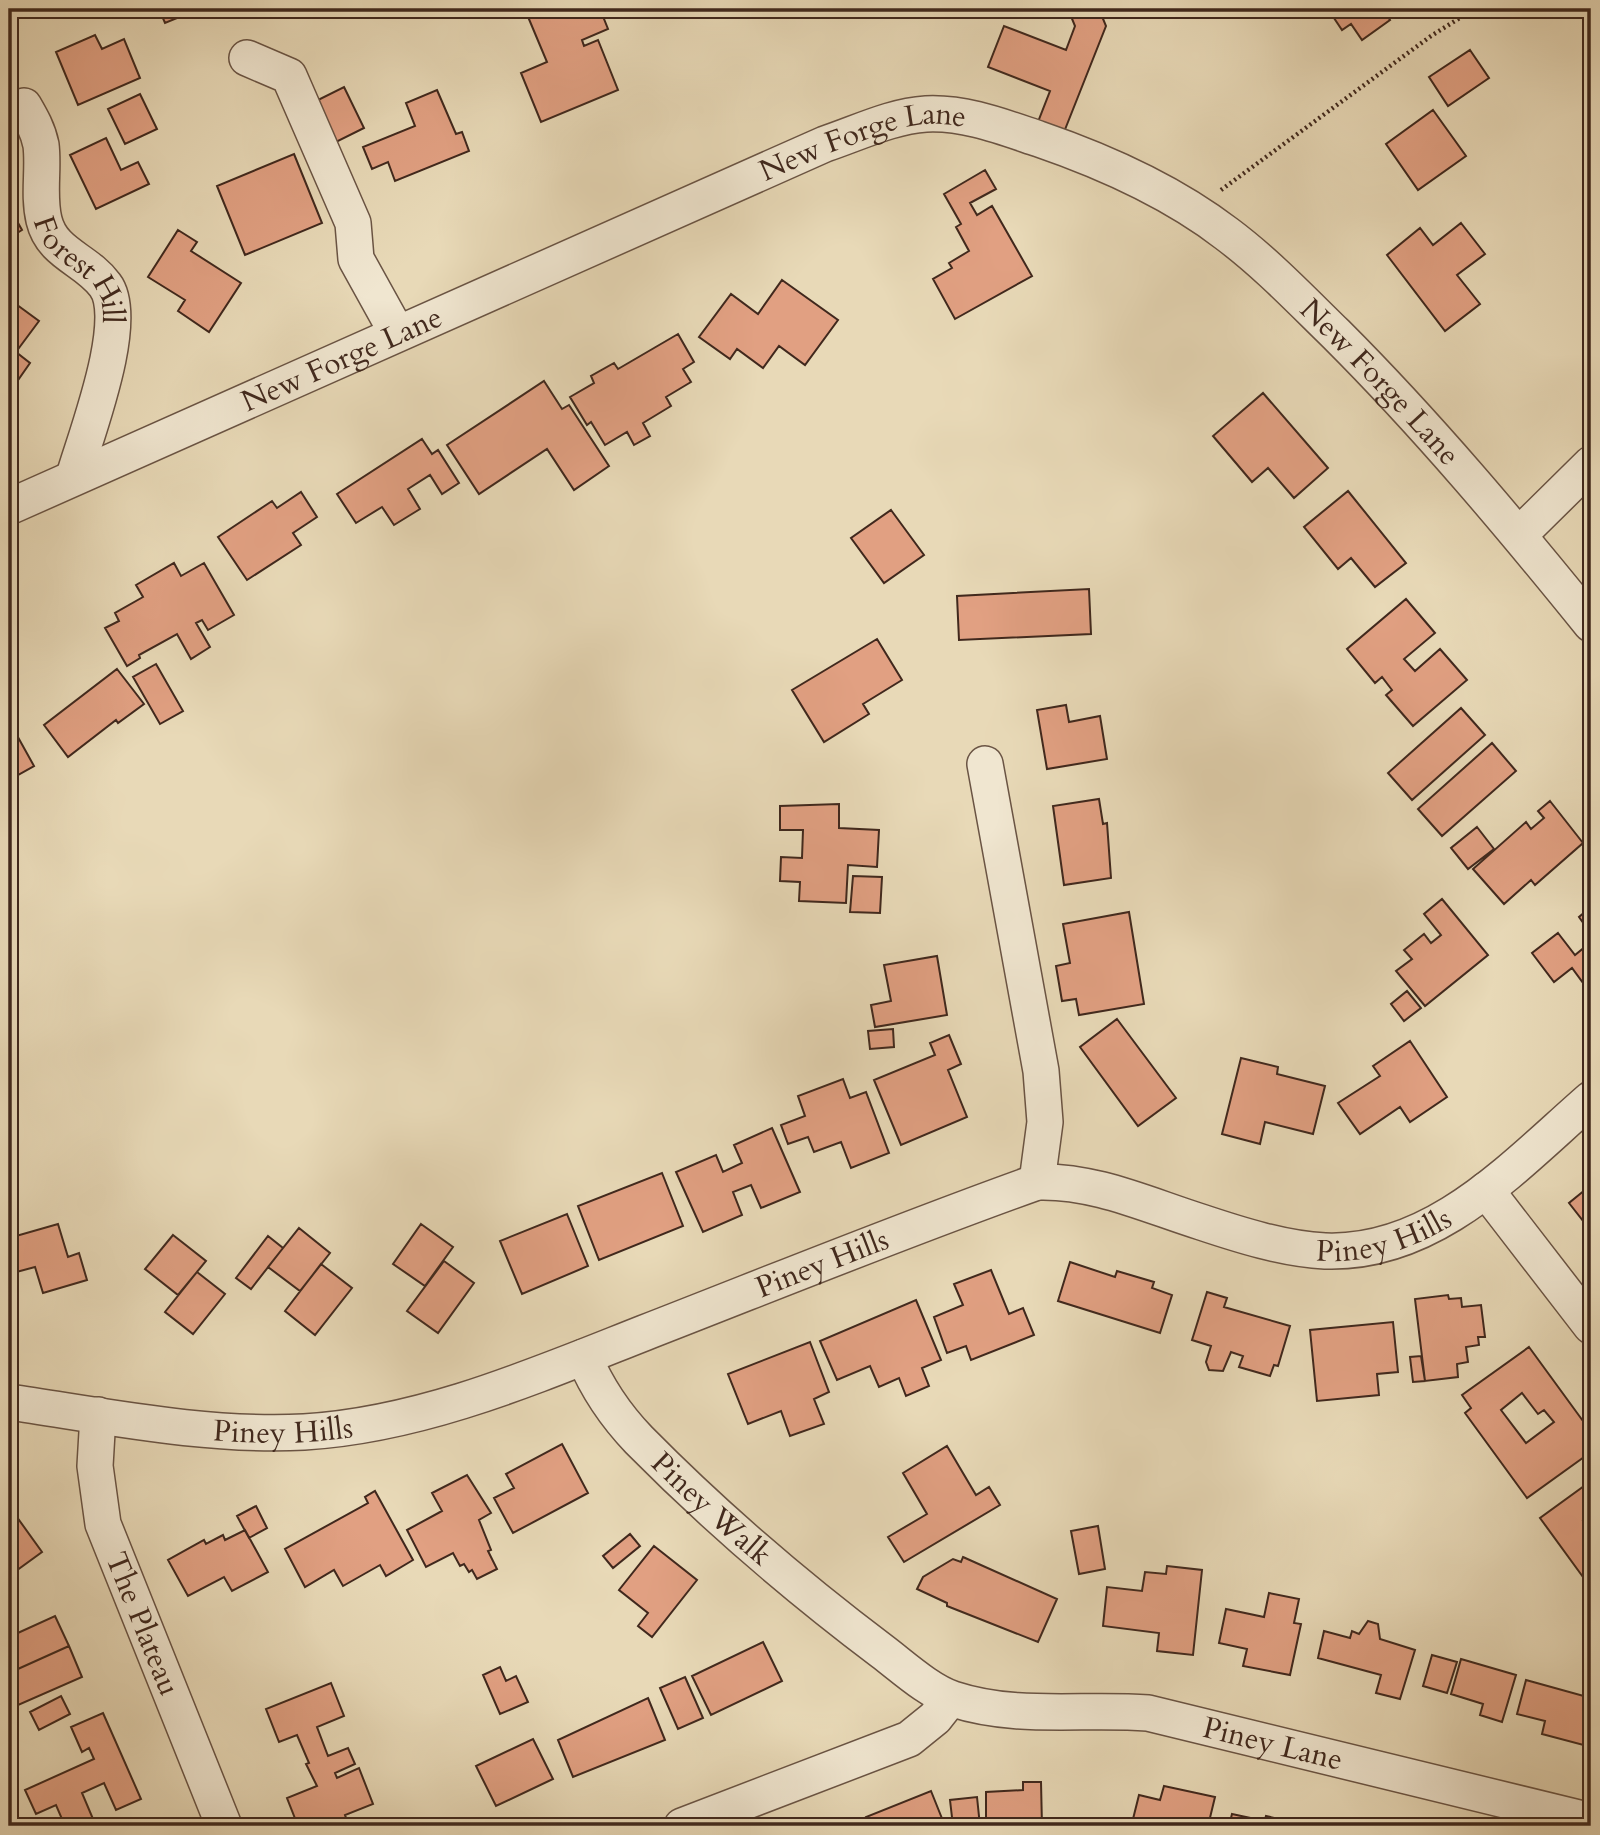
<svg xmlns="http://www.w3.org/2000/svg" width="1600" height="1835" viewBox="0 0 1600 1835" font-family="Cardo,serif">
  <rect width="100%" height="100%" fill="#e8d9b7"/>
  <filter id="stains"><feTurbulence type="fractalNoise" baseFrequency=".00286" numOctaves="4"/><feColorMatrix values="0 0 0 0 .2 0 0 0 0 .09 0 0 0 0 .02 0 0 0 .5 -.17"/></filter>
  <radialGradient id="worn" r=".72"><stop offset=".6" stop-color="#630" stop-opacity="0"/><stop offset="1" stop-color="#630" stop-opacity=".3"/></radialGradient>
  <!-- building -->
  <path fill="#e1a082" stroke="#40281d" stroke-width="2" fill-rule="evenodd" d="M 159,9 L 199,9 L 165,23 Z
    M 535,9 L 600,9 L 608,29 L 582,40 L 584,46 L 598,40 L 618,90 L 541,122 L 521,73 L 547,62 L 526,12 Z
    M 1068,9 L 1099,9 L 1106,26 L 1064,132 L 1038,122 L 1050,91 L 988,67 L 1004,26 L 1066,50 L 1075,26 Z
    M 1328,9 L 1382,9 L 1390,20 L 1362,40 L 1351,24 L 1342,30 Z
    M 95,35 L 102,49 L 124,39 L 140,78 L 78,105 L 56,52 Z
    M 1470,50 L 1489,78 L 1448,106 L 1429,77 Z
    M 344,87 L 364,128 L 332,144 L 312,103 Z
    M 437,90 L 456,134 L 462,132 L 469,151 L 395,181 L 388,162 L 372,169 L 363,147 L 415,126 L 406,103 Z
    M 140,94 L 157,129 L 125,144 L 108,109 Z
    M 1433,110 L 1466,156 L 1418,190 L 1386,144 Z
    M 106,138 L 121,170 L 138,162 L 149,184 L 96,209 L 70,155 Z
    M 294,154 L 322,223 L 245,255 L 217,186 Z
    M 985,170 L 996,189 L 970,203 L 977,215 L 992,206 L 1032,276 L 955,319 L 933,279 L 952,268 L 949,263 L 969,251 L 956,227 L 961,224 L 944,194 Z
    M 9,207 L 22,230 L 9,238 Z
    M 1461,223 L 1485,254 L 1457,275 L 1480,304 L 1445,331 L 1387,255 L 1420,228 L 1433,245 Z
    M 178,230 L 197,242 L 191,251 L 241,283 L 209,332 L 178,311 L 185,300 L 148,277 Z
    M 782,280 L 838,320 L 805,365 L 779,346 L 763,368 L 737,349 L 730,359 L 699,337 L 731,294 L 758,314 Z
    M 9,299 L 39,321 L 16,352 L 30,363 L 9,393 Z
    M 678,334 L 694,362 L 683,369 L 691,382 L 666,397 L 671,406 L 643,423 L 650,436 L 634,445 L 627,432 L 605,445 L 591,422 L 587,425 L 570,397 L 594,383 L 591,376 L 614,363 L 618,369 Z
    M 544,381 L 562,409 L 569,405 L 609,466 L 574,490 L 547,449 L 479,494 L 447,445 Z
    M 1263,393 L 1328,468 L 1294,498 L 1268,468 L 1252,482 L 1213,436 Z
    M 422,439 L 432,454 L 438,450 L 459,483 L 442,494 L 430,475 L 408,489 L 420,509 L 394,525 L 382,507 L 356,523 L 337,494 Z
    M 1348,491 L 1406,563 L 1375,587 L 1351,558 L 1338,569 L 1304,527 Z
    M 301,492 L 317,517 L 293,533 L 301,545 L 247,580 L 218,537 L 272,501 L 277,508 Z
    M 891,510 L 924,555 L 884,583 L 851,538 Z
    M 174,563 L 181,576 L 204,563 L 234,615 L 208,630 L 202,620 L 196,623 L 210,647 L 191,659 L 177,634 L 139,655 L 140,658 L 127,666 L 105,628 L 119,621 L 115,613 L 143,597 L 136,585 Z
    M 1089,589 L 1091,634 L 959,640 L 957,596 Z
    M 1406,599 L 1435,633 L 1404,659 L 1415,671 L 1440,649 L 1467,680 L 1413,726 L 1386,695 L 1392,690 L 1382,677 L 1375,683 L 1347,649 Z
    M 877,639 L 902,680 L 863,704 L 869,714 L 824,742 L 792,690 Z
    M 156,664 L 183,711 L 160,724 L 133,677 Z
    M 117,669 L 144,704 L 118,723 L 116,720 L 68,757 L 44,725 Z
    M 1066,705 L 1069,722 L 1100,716 L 1107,759 L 1047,769 L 1037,710 Z
    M 1461,708 L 1485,735 L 1412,800 L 1388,773 Z
    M 14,730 L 34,766 L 9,780 L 9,733 Z
    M 1492,743 L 1516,771 L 1442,836 L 1418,809 Z
    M 1099,799 L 1103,824 L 1107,823 L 1111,878 L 1064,885 L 1053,806 Z
    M 1550,801 L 1583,843 L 1535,885 L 1531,880 L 1504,904 L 1473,869 L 1526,822 L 1531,829 L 1544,818 L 1538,811 Z
    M 839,804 L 839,828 L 879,830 L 877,867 L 848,865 L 846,903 L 799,901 L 800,882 L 780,881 L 781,857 L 802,858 L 803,830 L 780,830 L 780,806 Z
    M 1477,827 L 1494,849 L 1468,869 L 1451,848 Z
    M 853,876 L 882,877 L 880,913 L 850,912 Z
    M 1442,899 L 1488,955 L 1425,1006 L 1396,971 L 1412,959 L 1404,950 L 1424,934 L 1431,943 L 1441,935 L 1424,914 Z
    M 1591,907 L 1591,934 L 1579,917 Z
    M 1129,912 L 1144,1004 L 1079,1015 L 1076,999 L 1062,1001 L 1056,966 L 1070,963 L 1063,924 Z
    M 1558,933 L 1575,955 L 1591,942 L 1589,991 L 1572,968 L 1554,982 L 1532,953 Z
    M 937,956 L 947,1015 L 875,1027 L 871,1005 L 891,1001 L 884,965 Z
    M 1407,991 L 1421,1008 L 1404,1021 L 1391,1004 Z
    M 1117,1019 L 1176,1098 L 1138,1126 L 1080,1047 Z
    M 893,1029 L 894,1047 L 870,1049 L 868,1031 Z
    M 949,1035 L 961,1064 L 948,1070 L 967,1117 L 901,1145 L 874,1080 L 935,1055 L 930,1043 Z
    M 1410,1041 L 1447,1097 L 1410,1122 L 1400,1107 L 1360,1134 L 1338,1103 L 1380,1076 L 1373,1066 Z
    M 1241,1058 L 1278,1067 L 1277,1074 L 1325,1086 L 1313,1134 L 1265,1122 L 1260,1144 L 1222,1134 Z
    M 843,1079 L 850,1098 L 866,1092 L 889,1153 L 851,1168 L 841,1142 L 814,1152 L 808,1137 L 788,1144 L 781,1125 L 805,1116 L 798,1096 Z
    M 772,1128 L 800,1192 L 761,1208 L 751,1185 L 733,1192 L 742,1215 L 703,1232 L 676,1172 L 716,1155 L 723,1172 L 742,1163 L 734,1145 Z
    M 662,1173 L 683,1226 L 599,1260 L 578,1206 Z
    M 1591,1185 L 1591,1231 L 1569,1203 Z
    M 567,1214 L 588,1266 L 522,1294 L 500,1241 Z
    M 58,1224 L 68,1257 L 79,1253 L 87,1280 L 43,1293 L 35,1267 L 9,1274 L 16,1298 L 9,1300 L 9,1238 Z
    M 421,1224 L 453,1247 L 425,1286 L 393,1264 Z
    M 299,1228 L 330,1253 L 300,1291 L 268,1267 Z
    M 173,1235 L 206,1261 L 178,1295 L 145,1269 Z
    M 268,1236 L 283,1248 L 251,1289 L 236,1278 Z
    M 444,1261 L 474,1283 L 438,1333 L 407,1311 Z
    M 1070,1262 L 1115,1277 L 1117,1271 L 1154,1282 L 1152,1288 L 1172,1295 L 1160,1333 L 1058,1301 Z
    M 321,1264 L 352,1288 L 315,1335 L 285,1311 Z
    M 991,1270 L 1009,1314 L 1023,1308 L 1034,1335 L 971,1360 L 966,1346 L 947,1353 L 934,1317 L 963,1305 L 954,1284 Z
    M 197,1272 L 225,1294 L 193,1334 L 165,1312 Z
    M 1207,1292 L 1227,1298 L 1224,1307 L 1290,1326 L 1278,1366 L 1274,1365 L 1270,1376 L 1239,1367 L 1243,1356 L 1231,1352 L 1223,1371 L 1209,1370 L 1206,1362 L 1211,1346 L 1192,1340 Z
    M 1448,1295 L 1449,1299 L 1461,1298 L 1462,1307 L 1481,1305 L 1485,1337 L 1478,1337 L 1479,1345 L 1466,1347 L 1468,1362 L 1457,1364 L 1458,1377 L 1425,1381 L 1415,1299 Z
    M 916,1300 L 941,1360 L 922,1368 L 929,1386 L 906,1396 L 899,1378 L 879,1387 L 870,1366 L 837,1380 L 820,1341 Z
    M 1393,1322 L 1398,1372 L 1377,1374 L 1379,1395 L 1317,1401 L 1310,1330 Z
    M 810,1342 L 829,1392 L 814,1399 L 824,1424 L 790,1436 L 781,1411 L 748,1424 L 728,1374 Z
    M 1529,1347 L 1591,1432 L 1591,1452 L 1527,1498 L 1465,1413 L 1471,1408 L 1462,1395 ZM 1522,1393 L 1538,1414 L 1544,1410 L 1554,1422 L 1526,1443 L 1501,1410 Z
    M 1421,1356 L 1425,1381 L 1413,1382 L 1410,1357 Z
    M 562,1444 L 588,1493 L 513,1533 L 494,1498 L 514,1488 L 506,1474 Z
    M 947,1446 L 976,1495 L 989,1487 L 1000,1505 L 904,1562 L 888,1537 L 927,1514 L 903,1473 Z
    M 467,1475 L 491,1513 L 479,1520 L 491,1550 L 488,1551 L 497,1569 L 477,1579 L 472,1570 L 469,1572 L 464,1564 L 460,1566 L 453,1553 L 426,1567 L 407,1530 L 442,1511 L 432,1493 Z
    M 1591,1481 L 1591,1515 L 1583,1521 L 1591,1533 L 1591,1588 L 1540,1518 Z
    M 375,1491 L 413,1560 L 386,1576 L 380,1565 L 343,1586 L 334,1570 L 305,1587 L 285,1549 L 368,1503 L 365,1497 Z
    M 9,1506 L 42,1552 L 9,1576 Z
    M 256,1506 L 267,1528 L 249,1538 L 237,1516 Z
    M 1098,1526 L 1105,1569 L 1079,1574 L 1071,1531 Z
    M 245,1530 L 268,1572 L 232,1591 L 224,1577 L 188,1596 L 168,1560 L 204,1540 L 206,1544 L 223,1535 L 225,1540 Z
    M 630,1534 L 640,1546 L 613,1568 L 603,1556 Z
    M 654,1546 L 697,1580 L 652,1637 L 638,1626 L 648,1613 L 619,1590 Z
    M 963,1557 L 1057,1599 L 1038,1642 L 947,1606 L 947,1603 L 917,1589 L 923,1577 L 953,1559 L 961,1562 Z
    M 1167,1566 L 1202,1570 L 1193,1655 L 1157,1651 L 1159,1633 L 1103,1626 L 1107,1587 L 1142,1591 L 1145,1572 L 1166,1574 Z
    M 1269,1593 L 1299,1599 L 1294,1623 L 1301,1624 L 1290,1675 L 1243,1666 L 1247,1649 L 1219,1643 L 1226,1609 L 1264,1617 Z
    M 55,1616 L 69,1646 L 9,1673 L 9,1637 Z
    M 1368,1621 L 1378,1624 L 1380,1639 L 1415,1650 L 1400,1699 L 1376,1693 L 1381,1675 L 1318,1658 L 1324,1631 L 1350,1638 L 1352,1631 L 1359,1634 Z
    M 763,1642 L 782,1681 L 711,1715 L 692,1676 Z
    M 69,1646 L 82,1677 L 9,1709 L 9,1673 Z
    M 1432,1655 L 1457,1662 L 1447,1693 L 1423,1686 Z
    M 1461,1659 L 1516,1675 L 1502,1722 L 1480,1715 L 1483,1704 L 1451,1694 Z
    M 500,1667 L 506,1681 L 516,1676 L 528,1702 L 500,1714 L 483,1675 Z
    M 685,1677 L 703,1718 L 678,1729 L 660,1688 Z
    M 1526,1680 L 1591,1698 L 1591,1747 L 1542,1734 L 1545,1721 L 1517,1714 Z
    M 331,1683 L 344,1716 L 317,1727 L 328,1756 L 348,1748 L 355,1764 L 335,1773 L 337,1778 L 359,1768 L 373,1804 L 345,1815 L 349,1826 L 298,1826 L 287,1798 L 317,1786 L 306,1764 L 309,1763 L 297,1735 L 279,1742 L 266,1709 Z
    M 61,1696 L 70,1714 L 39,1730 L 30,1712 Z
    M 648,1698 L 665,1740 L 573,1777 L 558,1740 Z
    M 103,1713 L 141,1799 L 116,1810 L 104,1783 L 82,1793 L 96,1826 L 65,1826 L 56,1805 L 36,1814 L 25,1790 L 94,1759 L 89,1748 L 82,1752 L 71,1727 Z
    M 533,1739 L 553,1779 L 496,1806 L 476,1766 Z
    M 1023,1782 L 1041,1782 L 1042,1826 L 986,1826 L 986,1792 L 1023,1790 Z
    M 1164,1786 L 1215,1797 L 1208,1826 L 1167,1826 L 1133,1819 L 1139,1795 L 1160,1800 Z
    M 931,1791 L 945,1826 L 869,1826 L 866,1817 Z
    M 977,1797 L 980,1826 L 953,1826 L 950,1800 Z
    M 1232,1814 L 1260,1820 L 1258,1826 L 1229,1826 Z
    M 1266,1816 L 1309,1826 L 1263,1826 Z"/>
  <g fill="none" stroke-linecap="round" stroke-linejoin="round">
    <!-- minor casing -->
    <g stroke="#6a5444" stroke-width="38">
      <g id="minor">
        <path d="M 247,58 L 289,76 L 353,223 L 356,259 L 397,333"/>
        <path id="s1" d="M 24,106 C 31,118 38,130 41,145 C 44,169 38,195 44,220 C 52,254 86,259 105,285 C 131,319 86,435 74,476"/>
        <path id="s2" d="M 9,507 L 825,144 C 858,133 892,116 926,114 C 965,112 1003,127 1039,139 C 1106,162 1171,191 1227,234 C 1267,264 1301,300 1336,334 C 1428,426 1510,524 1591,624"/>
        <path d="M 1519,535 L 1591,464"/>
        <path d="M 985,764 L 1041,1071 L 1045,1122 L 1037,1182"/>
        <path d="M 1486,1190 L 1591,1326"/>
        <path id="s3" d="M 584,1357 C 597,1388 616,1416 639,1440 C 714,1516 798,1588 883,1652 C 904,1668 929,1691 953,1699 C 1017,1720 1083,1708 1148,1713 L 1591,1821"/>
        <path id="s4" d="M 9,1402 C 105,1416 206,1437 304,1432 C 422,1425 535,1376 644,1333 C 775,1282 905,1229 1037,1182 C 1094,1180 1147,1205 1201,1222 C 1240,1235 1284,1249 1325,1251 C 1435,1255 1515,1165 1591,1099"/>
        <path id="s5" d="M 98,1415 L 95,1466 L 103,1524 L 224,1826"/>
        <path d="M 682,1826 L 909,1739 L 935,1718 L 950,1699"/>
      </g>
    </g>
    <!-- path -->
    <path stroke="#40281d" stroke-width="4.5" stroke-dasharray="2 3.5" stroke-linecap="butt" d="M 1221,190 L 1431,36 L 1474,9"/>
    <!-- minor -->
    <use href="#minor" stroke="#f0e6d0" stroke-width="35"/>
  </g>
  <g text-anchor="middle" stroke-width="7" stroke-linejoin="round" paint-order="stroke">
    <!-- street labels -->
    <g font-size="30" fill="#40281d" stroke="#f0e6d0">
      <text dy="10" stroke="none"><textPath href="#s2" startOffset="931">New Forge Lane</textPath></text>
      <text dy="10" stroke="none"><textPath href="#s1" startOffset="182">Forest Hill</textPath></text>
      <text dy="10" stroke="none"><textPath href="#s2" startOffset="364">New Forge Lane</textPath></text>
      <text dy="10" stroke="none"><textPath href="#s2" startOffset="1540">New Forge Lane</textPath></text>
      <text dy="10" stroke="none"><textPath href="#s4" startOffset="1432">Piney Hills</textPath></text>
      <text dy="10" stroke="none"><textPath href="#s4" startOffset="844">Piney Hills</textPath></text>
      <text dy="10" stroke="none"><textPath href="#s4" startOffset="276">Piney Hills</textPath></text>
      <text dy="10" stroke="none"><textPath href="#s3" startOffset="200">Piney Walk</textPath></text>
      <text dy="10" stroke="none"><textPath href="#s5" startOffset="217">The Plateau</textPath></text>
      <text dy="10" stroke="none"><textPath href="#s3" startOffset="833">Piney Lane</textPath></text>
    </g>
  </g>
  <!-- margin -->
  <rect width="1600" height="1835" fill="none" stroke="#e8d9b7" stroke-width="35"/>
  <rect x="10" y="10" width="1579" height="1814" fill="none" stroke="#40281d" stroke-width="3.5"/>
  <rect x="18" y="18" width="1565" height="1800" fill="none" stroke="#40281d" stroke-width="2"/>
  <rect width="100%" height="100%" filter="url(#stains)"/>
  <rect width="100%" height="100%" fill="url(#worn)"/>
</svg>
